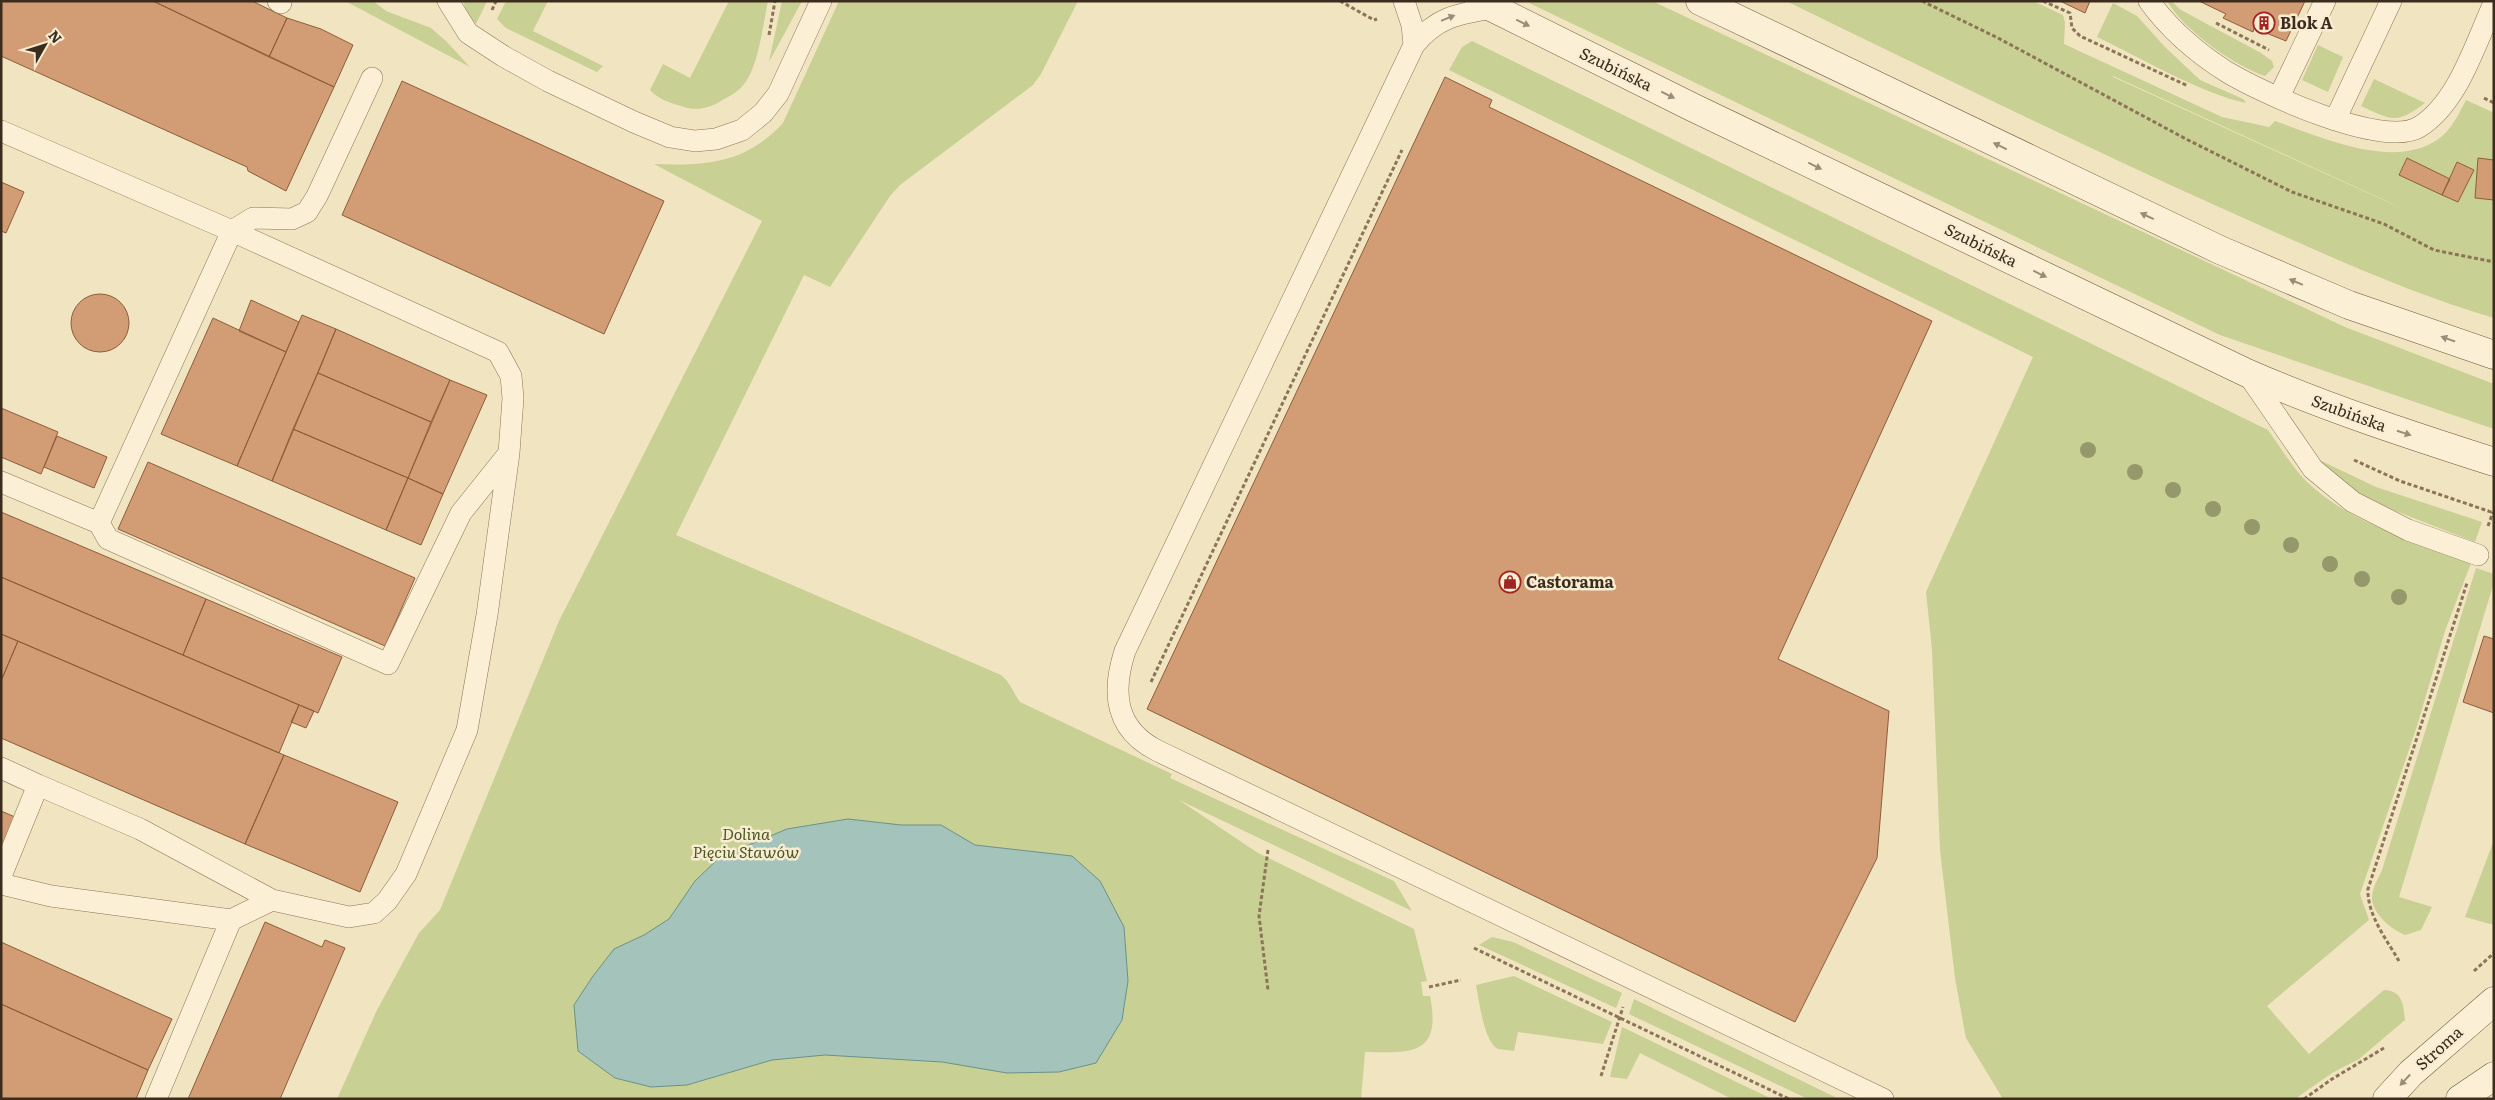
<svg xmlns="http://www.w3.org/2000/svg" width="2495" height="1100" viewBox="0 0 2495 1100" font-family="Literata,serif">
  <rect width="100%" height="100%" fill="#f1e4c1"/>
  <!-- green -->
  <path fill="#c8d094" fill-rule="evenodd" d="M 345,1 L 373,1 L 386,11 L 431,28 L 447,42 L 470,67 Z
    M 463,1 L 487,1 L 476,24 L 467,13 Z
    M 506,1 L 548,1 L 533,31 L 603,66 L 597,72 L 506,28 L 497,19 Z
    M 729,1 L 768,1 C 763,24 759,64 745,83 C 739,91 730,96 721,101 C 710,108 696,111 684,107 C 671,103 659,100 650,90 L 663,64 L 690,78 Z
    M 782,1 L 802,1 L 769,62 Z
    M 839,1 L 1078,1 L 1041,74 L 1033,85 L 900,185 L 890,196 L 830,287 L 804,275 L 676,535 L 1001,675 C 1010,682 1013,692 1020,702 L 1172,774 L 1170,778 L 1394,881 L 1412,911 L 1179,800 L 1258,853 L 1414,929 L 1427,981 L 1421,982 L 1423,996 L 1430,996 C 1442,1056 1411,1053 1365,1052 L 1361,1099 L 337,1099 L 377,1010 L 419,933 L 440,910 L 559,621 L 762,221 L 654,164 C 706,166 745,164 783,123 Z
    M 1525,1 L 1652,1 L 2345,327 L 2494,384 L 2494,429 L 2220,335 Z
    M 1786,1 L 2033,1 L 2063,15 L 2065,23 L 2064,44 L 2222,117 L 2269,127 L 2275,121 C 2320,137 2393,170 2437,140 C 2451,131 2458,115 2466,100 L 2490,111 L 2494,113 L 2494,160 L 2478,158 L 2475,198 L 2494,200 L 2494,318 C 2399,290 2309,247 2219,207 C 2073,141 1930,71 1786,1 ZM 2113,76 L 2382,199 L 2403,209 L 2113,77 ZM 2407,158 L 2450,179 L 2458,162 L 2473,170 L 2458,202 L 2399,174 Z
    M 2167,1 L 2171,1 L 2181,10 L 2261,53 L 2272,61 L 2274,67 L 2265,76 C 2234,66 2183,29 2167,1 Z
    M 2113,3 L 2137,16 L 2165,47 L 2200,80 L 2243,99 L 2246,103 C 2200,93 2141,58 2097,37 Z
    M 1472,41 L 2268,430 C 2281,448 2292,467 2307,482 C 2351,524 2415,541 2471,563 L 2445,631 L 2417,726 L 2360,894 L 2369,920 L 2267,1006 L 2309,1054 L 2384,990 C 2403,991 2403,1004 2405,1020 L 2359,1059 L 2332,1073 L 2295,1099 L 2003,1099 L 1966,1038 L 1955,978 L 1940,850 L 1932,649 L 1926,592 L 2033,357 L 1449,70 L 1462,47 Z
    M 2318,45 L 2343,57 L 2328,92 L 2302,80 Z
    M 2374,79 L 2425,103 C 2396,125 2392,120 2361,106 Z
    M 2311,456 L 2376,487 L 2482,522 L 2475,542 L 2347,492 Z
    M 2476,568 L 2494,574 L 2494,582 L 2399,897 L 2432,907 L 2421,930 L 2405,935 C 2392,930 2371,913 2372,897 C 2372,888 2378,879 2382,870 Z
    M 2494,840 L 2494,925 L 2465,917 Z
    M 1492,937 L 1513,942 L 1622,993 L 1616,1008 L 1479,945 Z
    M 1514,976 L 1612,1022 L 1603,1044 L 1518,1032 L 1514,1051 C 1510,1050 1503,1050 1498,1049 C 1484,1043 1479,999 1476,985 Z
    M 1634,999 L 1839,1099 L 1808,1099 L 1629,1014 Z
    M 1622,1027 L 1772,1099 L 1732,1099 L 1640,1053 L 1627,1079 L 1610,1077 Z"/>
  <!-- water -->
  <path fill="#a4c3bb" stroke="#6a9289" d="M 848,819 L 901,825 L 941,825 L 975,845 L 1072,856 L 1100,881 L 1124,927 L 1128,981 L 1122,1020 L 1096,1063 L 1059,1072 L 1007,1073 L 942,1062 L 825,1055 L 772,1060 L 687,1085 L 651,1087 L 615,1078 L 578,1051 L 574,1005 L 593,976 L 614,949 L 644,935 L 669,919 L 695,881 L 720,857 L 787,829 Z"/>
  <!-- building -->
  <path fill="#d29d74" stroke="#8d5d3b" d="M 1,1 L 153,1 L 334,87 L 286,191 L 248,171 L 247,167 L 1,56 Z
    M 153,1 L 252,1 L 287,18 L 269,57 Z
    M 2060,1 L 2090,1 L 2085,13 Z
    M 2199,1 L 2305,1 L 2286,41 L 2254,28 L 2253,32 L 2223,18 L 2226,14 Z
    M 287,18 L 321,29 L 353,45 L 334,87 L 269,57 Z
    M 1445,77 L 1492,100 L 1489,107 L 1932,321 L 1778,659 L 1889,711 L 1877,858 L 1795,1022 L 1147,709 Z
    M 402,81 L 664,201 L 604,334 L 342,215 Z
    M 2407,158 L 2450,179 L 2442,195 L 2399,175 Z
    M 2478,158 L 2494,160 L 2494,200 L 2475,198 Z
    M 2457,162 L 2474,170 L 2458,202 L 2442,195 Z
    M 1,182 L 24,192 L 6,233 L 1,231 Z
    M71 323a29 29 0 1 1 58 0a29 29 0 1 1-58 0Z
    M 251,300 L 299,322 L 286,352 L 239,331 Z
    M 302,315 L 336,329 L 272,481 L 237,466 Z
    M 213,318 L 286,352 L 237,466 L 161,434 Z
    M 336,329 L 450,380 L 431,422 L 318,373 Z
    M 318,373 L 431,422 L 408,478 L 293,429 Z
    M 450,380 L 487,395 L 443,494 L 408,478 Z
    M 1,408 L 58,432 L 41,474 L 1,457 Z
    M 293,429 L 408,478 L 386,530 L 272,481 Z
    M 57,436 L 107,457 L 94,488 L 44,467 Z
    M 148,462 L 415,578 L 385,646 L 118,529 Z
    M 408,478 L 443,494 L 421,545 L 386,530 Z
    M 1,512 L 206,599 L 183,655 L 1,577 Z
    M 1,577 L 299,705 L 279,753 L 1,634 Z
    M 206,599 L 342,657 L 318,713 L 183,655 Z
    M 1,634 L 18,641 L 1,681 Z
    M 2484,636 L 2494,639 L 2494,713 L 2463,702 Z
    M 18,641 L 284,755 L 245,844 L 1,738 L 1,681 Z
    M 299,705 L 314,711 L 306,728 L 291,722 Z
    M 284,755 L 398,802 L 360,892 L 245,844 Z
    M 1,811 L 15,817 L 1,849 Z
    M 265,922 L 322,947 L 325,940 L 345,948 L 280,1099 L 188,1099 Z
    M 1,942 L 172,1019 L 148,1070 L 1,1004 Z
    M 1,1004 L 148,1070 L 136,1099 L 1,1099 Z"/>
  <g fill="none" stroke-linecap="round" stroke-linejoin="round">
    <!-- lane casing -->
    <g stroke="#8c7457" stroke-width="22">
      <path id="lane" d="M 278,1 L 281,3
        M 448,1 L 468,33 L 503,56 L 548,81 L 634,122 L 670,137 L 695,141 L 716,139 L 742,130 L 763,113 L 778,94 L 821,1
        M 1404,1 L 1412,25 L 1414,45
        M 2149,1 C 2170,30 2197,53 2227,72 C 2262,93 2383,149 2419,127 C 2458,103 2475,44 2494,3
        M 1492,8 C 1458,14 1437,17 1414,45 L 1125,651 C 1111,694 1116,730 1158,751 L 1883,1099
        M 2279,97 L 2325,1
        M 2335,120 L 2391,1
        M 1,131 L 232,231 L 498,352 L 511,376 L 513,398 L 509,453 L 487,615 L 467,730 L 406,874 L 387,901 L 374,913 L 349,917 L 272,900
        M 2247,373 L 2313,469 L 2353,502 L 2408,530 L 2478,555
        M 1,482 L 99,523 L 232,231 L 253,218 L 292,219 L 307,212 L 317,196 L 372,78
        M 99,523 L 108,539 L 388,664 L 461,513 L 509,453
        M 1,768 L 38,785
        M 1,876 L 38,785 L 140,829 L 272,900 L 231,920 L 51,896 L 1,884
        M 156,1099 L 231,920"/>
    </g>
    <!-- secondary casing -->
    <g stroke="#6e553a" stroke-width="29">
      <path id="secondary" d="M 1479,1 L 1692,107 L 2247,373 C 2327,408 2410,435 2494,462
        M 1700,1 L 2220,250 L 2349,305 L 2494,355
        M 2387,1099 L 2411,1073 L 2494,1001
        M 2460,1099 L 2494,1076"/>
    </g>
    <!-- path -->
    <path stroke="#8c7457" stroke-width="3" stroke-dasharray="4 2.5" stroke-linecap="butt" d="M 1340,1 L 1374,20 L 1377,19
      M 1922,1 L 1998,38 L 2186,139 L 2292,192 L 2384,224 L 2434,250 L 2494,262
      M 2043,1 L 2070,13 L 2072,28 L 2080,36 L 2188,86
      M 492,10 L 496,1
      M 2216,23 L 2269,50
      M 769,35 L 775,1
      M 2484,98 L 2494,103
      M 2354,460 L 2400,481 L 2494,513
      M 2488,526 L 2493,512
      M 1151,682 L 1402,150
      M 1268,850 L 1259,916 L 1268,990
      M 1474,948 L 1789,1099
      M 2399,961 C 2387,940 2367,915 2368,889 L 2467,583
      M 2474,971 L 2494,953
      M 1429,987 L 1461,980
      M 1601,1076 L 1623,1007
      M 2304,1099 L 2332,1079 L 2384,1048"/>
    <!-- lane -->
    <use href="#lane" stroke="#fbf0d5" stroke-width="21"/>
    <!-- secondary -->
    <use href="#secondary" stroke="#fbf0d5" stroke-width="28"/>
  </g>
  <!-- trees -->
  <g fill="#95986a">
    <circle cx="2088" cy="450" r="8"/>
    <circle cx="2135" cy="472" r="8"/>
    <circle cx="2173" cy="490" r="8"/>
    <circle cx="2213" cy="509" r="8"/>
    <circle cx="2252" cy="527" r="8"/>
    <circle cx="2291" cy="545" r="8"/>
    <circle cx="2330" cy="564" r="8"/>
    <circle cx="2362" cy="579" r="8"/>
    <circle cx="2399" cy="597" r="8"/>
  </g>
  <!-- one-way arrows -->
  <defs><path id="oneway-solid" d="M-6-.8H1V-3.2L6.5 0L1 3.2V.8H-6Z" transform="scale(1.25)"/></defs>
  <g fill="#9b8e79">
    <use href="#oneway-solid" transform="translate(1448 18) rotate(-22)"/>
    <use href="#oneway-solid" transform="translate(1523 23) rotate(26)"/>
    <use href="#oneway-solid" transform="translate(1668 95) rotate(26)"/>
    <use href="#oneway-solid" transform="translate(2000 146) rotate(-154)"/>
    <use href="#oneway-solid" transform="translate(1815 166) rotate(26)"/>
    <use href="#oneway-solid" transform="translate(2147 216) rotate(-155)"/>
    <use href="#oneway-solid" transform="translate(2040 274) rotate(26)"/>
    <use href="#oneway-solid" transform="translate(2296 282) rotate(-157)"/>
    <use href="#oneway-solid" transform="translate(2448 339) rotate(-161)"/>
    <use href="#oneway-solid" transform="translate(2404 433) rotate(18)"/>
    <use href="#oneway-solid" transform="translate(2405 1080) rotate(133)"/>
  </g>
  <!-- icons -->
  <defs>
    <g id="building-ring" transform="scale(1.125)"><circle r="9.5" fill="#f8edd2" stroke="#a02423" stroke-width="1.5"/><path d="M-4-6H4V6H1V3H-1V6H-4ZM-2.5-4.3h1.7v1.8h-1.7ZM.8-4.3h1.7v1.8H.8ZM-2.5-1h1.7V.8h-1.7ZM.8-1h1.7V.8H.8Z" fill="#a02423"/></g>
    <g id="shop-ring" transform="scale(1.125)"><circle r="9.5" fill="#f8edd2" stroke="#a02423" stroke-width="1.5"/><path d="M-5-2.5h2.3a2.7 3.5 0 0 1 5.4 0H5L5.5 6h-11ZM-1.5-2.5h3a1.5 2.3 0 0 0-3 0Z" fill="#a02423"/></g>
  </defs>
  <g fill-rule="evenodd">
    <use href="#building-ring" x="2264" y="23"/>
    <use href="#shop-ring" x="1510" y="582"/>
  </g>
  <g text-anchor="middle" stroke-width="5" stroke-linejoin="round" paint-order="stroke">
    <!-- poi labels -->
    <g font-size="16" font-weight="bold" fill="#3b2c1d" stroke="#f8edd2" text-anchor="start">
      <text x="2280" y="29">Blok A</text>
      <text x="1526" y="588">Castorama</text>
    </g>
    <!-- street labels -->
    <g font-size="16" fill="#3b2c1d" stroke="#f8edd2">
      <text transform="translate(1616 69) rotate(26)" y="6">Szubińska</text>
      <text transform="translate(1981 245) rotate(26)" y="6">Szubińska</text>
      <text transform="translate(2349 413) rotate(20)" y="6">Szubińska</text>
      <text transform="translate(2439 1048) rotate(-42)" y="6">Stroma</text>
    </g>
    <!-- park labels -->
    <g font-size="16" font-style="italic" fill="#4a5922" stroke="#f8edd2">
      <text x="746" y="840">Dolina<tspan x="746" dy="18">Pięciu Stawów</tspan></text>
    </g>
  </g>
  <!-- border -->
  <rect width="2495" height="1100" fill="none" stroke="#3b2c1d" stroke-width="5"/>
  <!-- north arrow -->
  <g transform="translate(45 45) rotate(51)" stroke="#f8edd2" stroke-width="4" paint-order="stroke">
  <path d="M0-4L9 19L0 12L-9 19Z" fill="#3b2c1d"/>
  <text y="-8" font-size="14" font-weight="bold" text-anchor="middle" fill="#3b2c1d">N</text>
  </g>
</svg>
